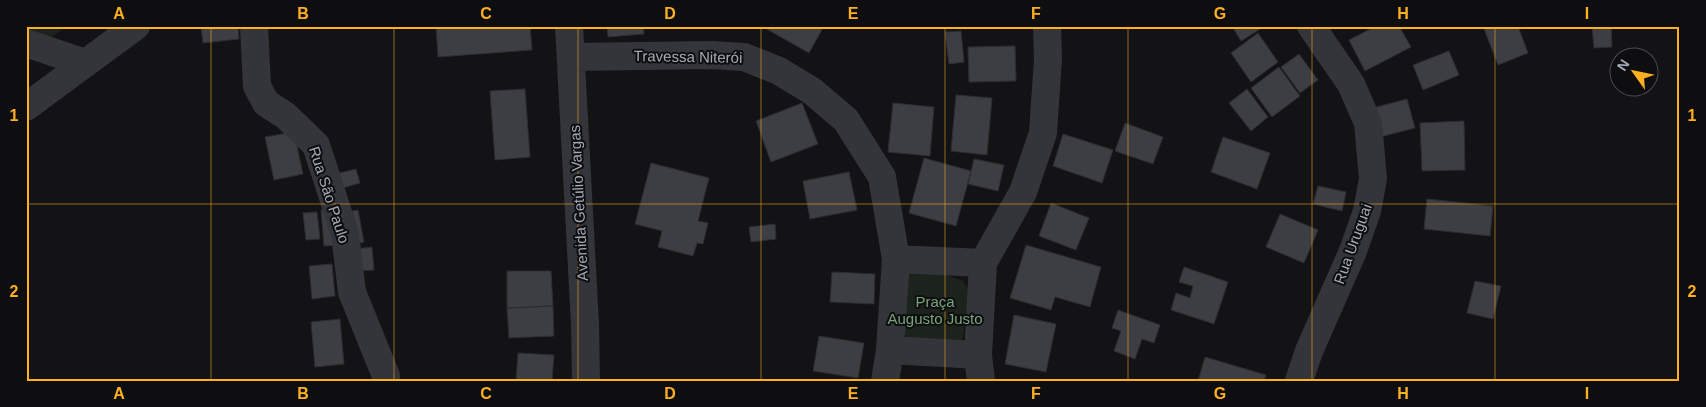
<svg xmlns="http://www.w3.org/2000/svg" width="1706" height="407" viewBox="0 0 1706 407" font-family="Arial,sans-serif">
  <rect width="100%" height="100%" fill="#131315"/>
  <!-- green -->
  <path fill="#1b231c" d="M 26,26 L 68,26 L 46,40 L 26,29 Z
    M 913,271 L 936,271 L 963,281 L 969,291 L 963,338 L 957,344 L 909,340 L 902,330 L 905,277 Z"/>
  <!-- building -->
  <path fill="#3c3e43" stroke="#2d2d31" d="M 201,26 L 238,26 L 239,39 L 203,43 Z
    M 436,26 L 530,26 L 532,50 L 438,57 Z
    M 607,26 L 643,26 L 644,34 L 608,37 Z
    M 766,26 L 824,26 L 809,53 L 765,28 Z
    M 1232,26 L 1265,26 L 1241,41 Z
    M 1376,26 L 1399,26 L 1411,47 L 1365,71 L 1349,40 Z
    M 1483,26 L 1518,26 L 1528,53 L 1498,65 Z
    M 1611,26 L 1612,47 L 1594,48 L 1592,27 Z
    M 961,31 L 964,62 L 949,64 L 945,32 Z
    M 1258,33 L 1278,62 L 1251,82 L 1231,53 Z
    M 1015,46 L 1016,81 L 969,82 L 968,47 Z
    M 1449,51 L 1459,75 L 1423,90 L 1413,65 Z
    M 1299,54 L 1318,80 L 1300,93 L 1281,67 Z
    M 1279,67 L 1300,96 L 1272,117 L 1251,88 Z
    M 525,89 L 530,157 L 495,160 L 490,91 Z
    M 1247,89 L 1268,117 L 1251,131 L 1229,103 Z
    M 956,95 L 992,98 L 987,155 L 951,151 Z
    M 1407,99 L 1415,128 L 1380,137 L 1373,108 Z
    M 802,103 L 818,144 L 771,162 L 756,121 Z
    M 893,103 L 934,107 L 930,156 L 888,152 Z
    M 1464,121 L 1465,170 L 1422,171 L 1420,123 Z
    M 1125,123 L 1163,137 L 1153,164 L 1115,151 Z
    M 294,132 L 303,174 L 274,180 L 265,137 Z
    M 1063,134 L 1113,150 L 1102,183 L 1053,166 Z
    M 1223,137 L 1270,153 L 1257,189 L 1211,172 Z
    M 924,158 L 971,171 L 956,226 L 909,213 Z
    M 974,159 L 1004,165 L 998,191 L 968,184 Z
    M 651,163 L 709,178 L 698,221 L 708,223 L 703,244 L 697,243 L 693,256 L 658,247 L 662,231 L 635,224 Z
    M 356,169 L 360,183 L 339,189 L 335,174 Z
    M 849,172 L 857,210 L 810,219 L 803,181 Z
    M 1318,186 L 1346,192 L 1342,211 L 1313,204 Z
    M 1427,199 L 1493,206 L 1490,236 L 1424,229 Z
    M 1051,203 L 1089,218 L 1076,250 L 1039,236 Z
    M 334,209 L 337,245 L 324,246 L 321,210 Z
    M 358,210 L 364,242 L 353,244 L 347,212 Z
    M 317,212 L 320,239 L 306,240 L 303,213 Z
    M 1280,214 L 1318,230 L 1304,263 L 1266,247 Z
    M 775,224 L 776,239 L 751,242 L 749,227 Z
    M 1026,245 L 1101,267 L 1090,307 L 1055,297 L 1051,310 L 1010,298 Z
    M 372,247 L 374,270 L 356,271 L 355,249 Z
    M 332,264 L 335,296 L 312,299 L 309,266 Z
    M 1184,267 L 1228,282 L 1214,324 L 1171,310 L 1176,293 L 1190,298 L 1193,286 L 1179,282 Z
    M 507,271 L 551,271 L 553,306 L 507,308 Z
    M 832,272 L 875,274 L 874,304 L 830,302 Z
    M 1475,281 L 1501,286 L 1493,319 L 1467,313 Z
    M 553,306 L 554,336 L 509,338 L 507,308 Z
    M 1118,310 L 1160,325 L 1154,343 L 1142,339 L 1135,359 L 1114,351 L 1121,331 L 1112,328 Z
    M 1014,315 L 1056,324 L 1046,372 L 1005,364 Z
    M 340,319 L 344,364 L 315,367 L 311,322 Z
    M 819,336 L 864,343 L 858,378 L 813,371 Z
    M 518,353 L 554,355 L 552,381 L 516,381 Z
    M 1205,357 L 1266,375 L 1264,381 L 1198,381 Z"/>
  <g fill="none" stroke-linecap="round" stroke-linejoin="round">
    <!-- minor -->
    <path stroke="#34353a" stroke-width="28" d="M 254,26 L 257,86 L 266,103 L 286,116 L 316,145 L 345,234 L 352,292 L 386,376 L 386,381
      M 569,26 L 585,324 L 586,381
      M 26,43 L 85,63
      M 571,57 L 711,55 L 744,57 L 779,71 L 812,91 L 846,120 L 882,177 L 896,259
      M 26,107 L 136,26
      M 983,263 L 1023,192 L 1043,133 L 1048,59 L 1047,26
      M 978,355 L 981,381
      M 885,381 L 890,350 L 896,259 L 983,263 L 978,355 L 890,350
      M 1299,381 L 1309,351 L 1353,251 L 1367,211 L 1373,179 L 1368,123 L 1351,84 L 1311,26"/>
  </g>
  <!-- grid -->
  <path fill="none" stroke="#ffb021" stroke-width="1" stroke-opacity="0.55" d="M 211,26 L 211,381M 394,26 L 394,381M 578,26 L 578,381M 761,26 L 761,381M 945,26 L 945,381M 1128,26 L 1128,381M 1312,26 L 1312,381M 1495,26 L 1495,381M 26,204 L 1680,204"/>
  <g text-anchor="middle" stroke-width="4" stroke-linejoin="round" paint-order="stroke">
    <!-- street labels -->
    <g font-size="15" fill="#a3aab7" stroke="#0e0e10">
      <text transform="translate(688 57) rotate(1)" y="5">Travessa Niterói</text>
      <text transform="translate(329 195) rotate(72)" y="5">Rua São Paulo</text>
      <text transform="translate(579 203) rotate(-93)" y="5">Avenida Getúlio Vargas</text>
      <text transform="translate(1353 244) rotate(-70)" y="5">Rua Uruguai</text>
    </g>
    <!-- park labels -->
    <g font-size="15" fill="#78a47a" stroke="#0e0e10">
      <text x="935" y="307">Praça<tspan x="935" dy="17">Augusto Justo</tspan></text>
    </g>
  </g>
  <!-- border -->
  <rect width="1706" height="407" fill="none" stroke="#0e0e10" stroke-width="55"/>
  <!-- north arrow -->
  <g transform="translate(1634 72) rotate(303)"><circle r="24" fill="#0e0e10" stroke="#4a4c53"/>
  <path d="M0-4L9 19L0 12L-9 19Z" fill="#ffb021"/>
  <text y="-8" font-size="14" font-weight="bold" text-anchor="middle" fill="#a3aab7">N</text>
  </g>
  <rect x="28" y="28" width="1650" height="352" fill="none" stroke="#ffb021" stroke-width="2"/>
  <g font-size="16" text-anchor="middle" font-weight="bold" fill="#ffb021">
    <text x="119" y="19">A</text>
    <text x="303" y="19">B</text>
    <text x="486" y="19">C</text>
    <text x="670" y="19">D</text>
    <text x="853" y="19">E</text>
    <text x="1036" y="19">F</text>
    <text x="1220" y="19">G</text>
    <text x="1403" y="19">H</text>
    <text x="1587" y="19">I</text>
    <text x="14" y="121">1</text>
    <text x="1692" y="121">1</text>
    <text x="14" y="297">2</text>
    <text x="1692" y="297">2</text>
    <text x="119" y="399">A</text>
    <text x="303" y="399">B</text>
    <text x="486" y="399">C</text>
    <text x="670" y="399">D</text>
    <text x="853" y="399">E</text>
    <text x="1036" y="399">F</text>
    <text x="1220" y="399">G</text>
    <text x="1403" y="399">H</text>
    <text x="1587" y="399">I</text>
  </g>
</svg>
